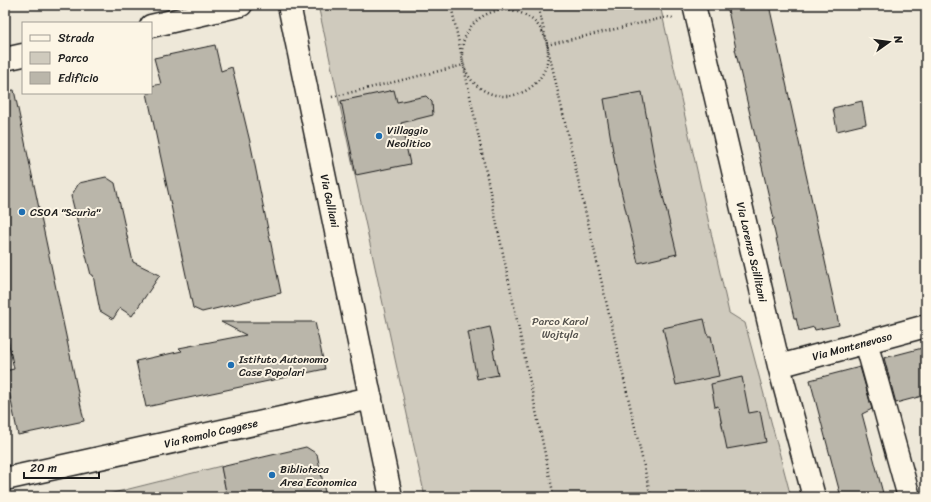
<svg xmlns="http://www.w3.org/2000/svg" width="931" height="502" viewBox="0 0 931 502" font-family="Sriracha,sans-serif">
  <rect width="100%" height="100%" fill="#eee8d9"/>
  <filter id="ink" filterUnits="userSpaceOnUse"><feTurbulence type="fractalNoise" baseFrequency=".025" numOctaves="2"/><feDisplacementMap in="SourceGraphic" scale="8" xChannelSelector="R" yChannelSelector="G"/><feConvolveMatrix kernelMatrix="1 2 1 2 8 2 1 2 1" color-interpolation-filters="sRGB"/></filter>
  <g filter="url(#ink)">
    <!-- green -->
    <path fill="#cfcabd" stroke="#76736c" d="M 318,5 L 660,5 L 729,313 L 745,323 L 791,497 L 425,497 Z
      M 221,466 L 227,497 L 97,497 Z"/>
    <!-- building -->
    <path fill="#bab6aa" stroke="#1c1c1c" d="M 727,5 L 769,5 L 839,325 L 815,330 L 814,327 L 799,331 L 796,318 L 794,318 L 772,220 L 774,219 L 735,49 L 736,49 Z
      M 215,45 L 221,71 L 232,67 L 251,146 L 281,293 L 202,312 L 193,308 L 147,93 L 151,93 L 151,86 L 161,84 L 154,58 Z
      M 14,90 L 84,421 L 18,435 L 5,371 L 14,369 L 5,325 L 5,91 Z
      M 394,90 L 397,102 L 426,96 L 432,102 L 433,115 L 401,123 L 410,164 L 356,175 L 341,101 Z
      M 642,92 L 655,163 L 677,254 L 638,263 L 616,169 L 604,99 Z
      M 862,101 L 866,124 L 837,131 L 833,108 Z
      M 106,177 L 115,183 L 133,262 L 160,275 L 132,316 L 120,308 L 113,319 L 100,311 L 93,275 L 91,275 L 71,196 L 79,183 Z
      M 704,319 L 708,336 L 711,336 L 719,376 L 676,385 L 663,328 Z
      M 221,322 L 315,322 L 325,369 L 146,407 L 136,361 L 182,351 L 179,348 L 246,335 Z
      M 490,327 L 495,349 L 493,350 L 498,375 L 477,379 L 468,332 Z
      M 926,347 L 926,395 L 896,403 L 884,358 Z
      M 860,367 L 872,409 L 862,414 L 884,497 L 841,497 L 810,380 Z
      M 742,377 L 749,413 L 760,411 L 766,442 L 727,449 L 718,406 L 715,407 L 711,384 Z
      M 306,447 L 317,454 L 326,497 L 227,497 L 221,467 Z"/>
    <g fill="none" stroke-linecap="round" stroke-linejoin="round">
      <!-- minor casing -->
      <g stroke="#1c1c1c" stroke-width="25">
        <path id="minor" d="M 289,5 L 391,497
          M 694,5 L 779,366 L 814,497
          M 151,26 L 241,5
          M 5,59 L 23,55
          M 866,342 L 909,497
          M 779,366 L 926,326
          M 5,479 L 371,398"/>
      </g>
      <!-- path -->
      <path stroke="#1c1c1c" stroke-width="2.5" stroke-dasharray="1 3" stroke-linecap="butt" d="M 451,5 L 554,497
        M 538,5 L 651,497
        M462 53a43 43 0 1 1 86 0a43 43 0 1 1-86 0Z
        M 547,45 L 667,17 L 673,18
        M 332,97 L 464,65"/>
      <!-- minor -->
      <use href="#minor" stroke="#fcf5e5" stroke-width="22"/>
    </g>
  </g>
  <!-- markers -->
  <g fill="#1f6fb2" stroke="#fcf5e5" stroke-width="1.5">
    <circle cx="379" cy="136" r="4"/>
    <circle cx="22" cy="212" r="4"/>
    <circle cx="231" cy="365" r="4"/>
    <circle cx="272" cy="475" r="4"/>
  </g>
  <g text-anchor="middle" stroke-width="4" stroke-linejoin="round" paint-order="stroke">
    <!-- poi labels -->
    <g font-size="11" fill="#1c1c1c" stroke="#fcf5e5" text-anchor="start">
      <text x="387" y="134">Villaggio<tspan x="387" dy="13">Neolitico</tspan></text>
      <text x="30" y="216">CSOA "Scurìa"</text>
      <text x="239" y="363">Istituto Autonomo<tspan x="239" dy="13">Case Popolari</tspan></text>
      <text x="280" y="473">Biblioteca<tspan x="280" dy="13">Area Economica</tspan></text>
    </g>
    <!-- street labels -->
    <g font-size="11" fill="#1c1c1c" stroke="#fcf5e5">
      <text transform="translate(330 201) rotate(78)" y="4">Via Galliani</text>
      <text transform="translate(752 252) rotate(77)" y="4">Via Lorenzo Scillitani</text>
      <text transform="translate(852 346) rotate(-15)" y="4">Via Montenevoso</text>
      <text transform="translate(211 433) rotate(-13)" y="4">Via Romolo Caggese</text>
    </g>
    <!-- park labels -->
    <g font-size="11" fill="#52504c" stroke="#fcf5e5">
      <text x="560" y="325">Parco Karol<tspan x="560" dy="13">Wojtyla</tspan></text>
    </g>
  </g>
  <!-- margin -->
  <rect width="931" height="502" fill="none" stroke="#fcf5e5" stroke-width="20"/>
  <rect x="10" y="10" width="911" height="482" fill="none" stroke="#1c1c1c" stroke-width="1.5" filter="url(#ink)"/>
  <!-- legend -->
  <rect x="22" y="22" width="130" height="72" fill="#fcf5e5" stroke="#a29e95"/>
  <rect x="30" y="35" width="20" height="6" fill="#fcf5e5" stroke="#a29e95"/>
  <text x="58" y="42" font-size="12" fill="#1c1c1c">Strada</text>
  <rect x="30" y="52" width="20" height="12" fill="#cfcabd" stroke="#a29e95"/>
  <text x="58" y="62" font-size="12" fill="#1c1c1c">Parco</text>
  <rect x="30" y="72" width="20" height="12" fill="#bab6aa" stroke="#a29e95"/>
  <text x="58" y="82" font-size="12" fill="#1c1c1c">Edificio</text>
  <!-- north arrow -->
  <g transform="translate(889 42) rotate(76)" stroke="#fcf5e5" stroke-width="3" paint-order="stroke">
  <path d="M0-3L7 15L0 10L-7 15Z" fill="#1c1c1c"/>
  <text y="-6" font-size="11" font-weight="bold" text-anchor="middle" fill="#1c1c1c">N</text>
  </g>
  <!-- scale -->
  <path d="M24 472v6h75v-6" fill="none" stroke="#1c1c1c" stroke-width="2"/>
  <text x="30" y="472" font-size="12" fill="#1c1c1c" stroke="#fcf5e5" stroke-width="3" paint-order="stroke">20 m</text>
</svg>
